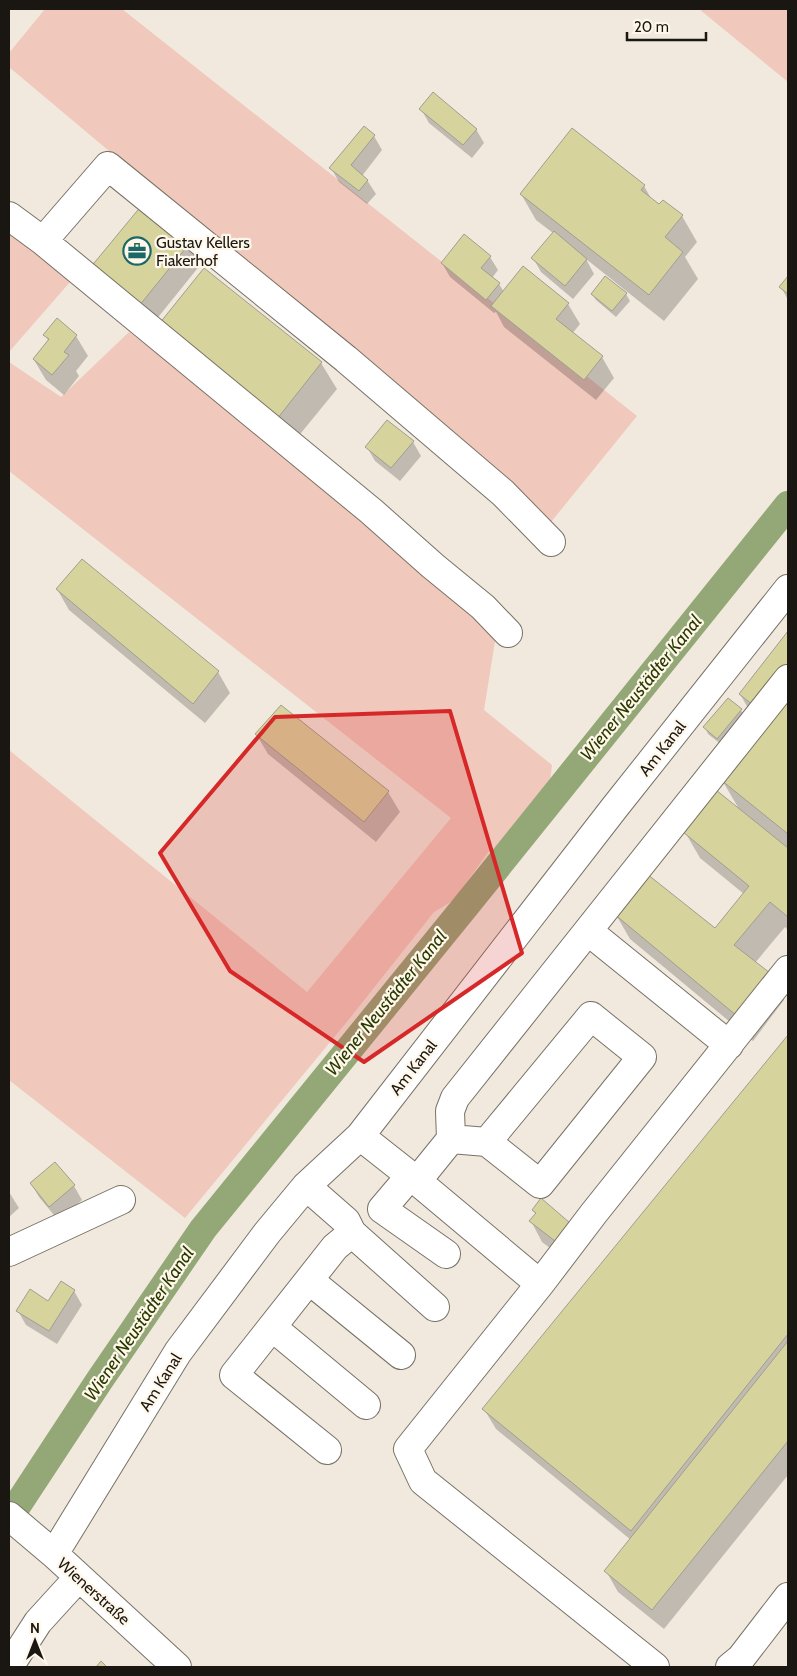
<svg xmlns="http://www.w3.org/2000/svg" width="797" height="1676" viewBox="0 0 797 1676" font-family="Cabin,sans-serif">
  <rect width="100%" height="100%" fill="#f1e9dd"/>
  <!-- green -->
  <path fill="#f1c8bc" d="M 45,9 L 122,9 L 637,416 L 551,522 L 9,67 L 9,53 Z
    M 699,9 L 788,9 L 788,82 Z
    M 9,227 L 70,282 L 9,352 Z
    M 129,332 L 296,462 L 496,635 L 484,710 L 552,765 L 549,791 L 495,855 L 489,851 L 454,900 L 434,912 L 350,1018 L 185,1218 L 9,1080 L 9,750 L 307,992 L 451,818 L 9,471 L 9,362 L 61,397 Z"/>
  <!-- shadow -->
  <path fill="#0003" d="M 421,109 L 476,129 L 484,143 L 472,158 L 429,123 Z
    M 374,136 L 382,150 L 362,176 L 367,180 L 376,194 L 367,204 L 339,182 L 331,168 Z
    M 644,186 L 652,200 L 682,216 L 697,242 L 685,257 L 698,279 L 664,321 L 586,259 L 594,274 L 573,299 L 541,272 L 533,258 L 553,233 L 536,220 L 521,194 Z
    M 189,244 L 201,264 L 151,326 L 104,289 Z
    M 490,257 L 498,270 L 492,278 L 499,284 L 504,292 L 568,304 L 580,324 L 572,334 L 602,357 L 614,378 L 596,400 L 504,327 L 496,312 L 494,313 L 450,277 L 442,263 Z
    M 788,278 L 788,300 L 781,287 Z
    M 592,294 L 626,294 L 630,301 L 616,317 L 596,300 Z
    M 57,320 L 76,336 L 88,356 L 76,371 L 79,376 L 64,395 L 46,380 L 34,360 L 49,342 L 45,335 Z
    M 176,350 L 321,363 L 337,389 L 292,444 Z
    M 413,442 L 421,456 L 400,481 L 375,461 L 367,447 Z
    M 82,560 L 218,672 L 230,693 L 205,723 L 69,610 L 57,589 Z
    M 788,633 L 788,930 L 785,927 L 755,963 L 769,974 L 784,1000 L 753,1041 L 630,939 L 615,913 L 715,930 L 744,894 L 700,858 L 685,832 L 739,809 L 722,780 L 752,715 L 740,694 Z
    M 741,710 L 744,717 L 722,745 L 708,734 L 705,727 Z
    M 256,734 L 388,792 L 400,812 L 376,842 L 268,754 Z
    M 788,1037 L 788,1475 L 664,1629 L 618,1592 L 606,1571 L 631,1540 L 496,1429 L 484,1409 Z
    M 55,1163 L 74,1186 L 82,1200 L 58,1220 L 39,1197 L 31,1183 Z
    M 9,1192 L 19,1208 L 9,1217 Z
    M 533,1210 L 569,1223 L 567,1261 L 542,1242 L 531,1221 L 536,1215 Z
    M 74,1291 L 82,1305 L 57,1344 L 26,1325 L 18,1311 L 48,1302 Z"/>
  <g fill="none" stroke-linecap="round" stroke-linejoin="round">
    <!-- canal -->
    <path stroke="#93a777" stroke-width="28" d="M 9,1518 L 99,1381 L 203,1229 L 464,908 L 788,505"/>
  </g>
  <!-- building -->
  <path fill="#d7d39d" stroke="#9f9e91" d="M 433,92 L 477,129 L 463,145 L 419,109 Z
    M 364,126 L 375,135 L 351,165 L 368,180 L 359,191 L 329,168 Z
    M 572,128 L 645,185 L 641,190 L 659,204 L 663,200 L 683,215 L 665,237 L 683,252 L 649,295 L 520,194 Z
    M 142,205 L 190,243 L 139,306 L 90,268 Z
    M 554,231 L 587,259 L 565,286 L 531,258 Z
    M 464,234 L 491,256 L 481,268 L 500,283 L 486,300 L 441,263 Z
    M 523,266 L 569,303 L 556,319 L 603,356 L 584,380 L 491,306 Z
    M 204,268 L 322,362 L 277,419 L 159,324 Z
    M 605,276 L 627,293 L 612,311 L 591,294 Z
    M 788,276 L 788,294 L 779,287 Z
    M 57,318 L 77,335 L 64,352 L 69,355 L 52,375 L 33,359 L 49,339 L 43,335 Z
    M 387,420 L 414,441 L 391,468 L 365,447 Z
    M 82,559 L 219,671 L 193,704 L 56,589 Z
    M 788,631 L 788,668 L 757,708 L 739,694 Z
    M 788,696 L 788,834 L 721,780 Z
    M 728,698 L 742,709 L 717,739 L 703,727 Z
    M 281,705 L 389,791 L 364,822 L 255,734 Z
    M 716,790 L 788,848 L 788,917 L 770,902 L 734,945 L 770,973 L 737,1016 L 613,913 L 647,874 L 715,928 L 749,886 L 683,832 Z
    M 788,1035 L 788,1334 L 631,1531 L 482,1409 Z
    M 55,1162 L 75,1185 L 49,1207 L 30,1183 Z
    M 541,1198 L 570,1223 L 555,1241 L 529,1221 L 536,1213 L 532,1210 Z
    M 61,1281 L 75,1290 L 49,1331 L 16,1311 L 30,1289 L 48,1301 Z
    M 788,1341 L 788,1441 L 652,1610 L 604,1571 Z
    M 101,1661 L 107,1667 L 96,1667 Z"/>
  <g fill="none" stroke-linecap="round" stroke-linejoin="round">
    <!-- minor casing -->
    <g stroke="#787266" stroke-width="30">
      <path id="minor" d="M 9,216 L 43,241 L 371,511 L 433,566 L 483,607 L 508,633
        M 43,241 L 108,166 L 346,359 L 503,493 L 551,542
        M 588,931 L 729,1045
        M 360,1136 L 417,1181 L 540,1284 L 408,1449 L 423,1481 L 655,1667
        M 451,1139 L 487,1142 L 591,1016 L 642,1057 L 540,1184 L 487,1142
        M 410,1176 L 382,1209 L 446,1254
        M 417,1181 L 451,1139 L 450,1111 L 455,1098 L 788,679
        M 306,1186 L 346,1221 L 352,1233 L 435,1307
        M 9,1252 L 121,1200
        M 309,1280 L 401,1355
        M 540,1284 L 594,1213 L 788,970
        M 272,1327 L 366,1405
        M 327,1450 L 234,1375 L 335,1247 L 352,1233
        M 9,1516 L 54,1554 L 177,1667
        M 54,1554 L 178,1352 L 267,1233 L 306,1186 L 360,1136 L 615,807 L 788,589
        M 9,1667 L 38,1622 L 79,1577
        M 730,1667 L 741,1658 L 788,1597"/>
    </g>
    <!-- minor -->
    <use href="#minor" stroke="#fff" stroke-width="28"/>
  </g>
  <!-- marked area -->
  <path fill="#d62828" fill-opacity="0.2" stroke="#d62828" stroke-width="4" stroke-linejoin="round" d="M 450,711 L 522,953 L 364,1062 L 230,971 L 160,853 L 275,717 Z"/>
  <!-- icons -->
  <defs>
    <g id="office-ring" transform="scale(1.4375)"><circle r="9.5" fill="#fef7ea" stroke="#1b6866" stroke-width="1.5"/><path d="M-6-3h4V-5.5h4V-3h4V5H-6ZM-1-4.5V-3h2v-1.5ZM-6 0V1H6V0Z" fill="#1b6866"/></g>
  </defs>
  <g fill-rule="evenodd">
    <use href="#office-ring" x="137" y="251"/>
  </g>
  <g text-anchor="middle" stroke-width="4.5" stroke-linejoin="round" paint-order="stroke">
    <!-- poi labels -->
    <g font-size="16" fill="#1a1713" stroke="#fef7ea" text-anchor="start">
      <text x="156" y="248">Gustav Kellers<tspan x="156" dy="18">Fiakerhof</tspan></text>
    </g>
    <!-- street labels -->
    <g font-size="16" fill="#1a1713" stroke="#fef7ea">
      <text transform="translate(662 748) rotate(-52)" y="6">Am Kanal</text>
      <text transform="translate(413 1067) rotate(-52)" y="6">Am Kanal</text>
      <text transform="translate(160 1382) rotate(-58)" y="6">Am Kanal</text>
      <text transform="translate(94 1591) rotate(42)" y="6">Wienerstraße</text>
    </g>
    <!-- water labels -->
    <g font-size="18" font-style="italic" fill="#293a01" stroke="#fef7ea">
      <text transform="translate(641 688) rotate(-51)" y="6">Wiener Neustädter Kanal</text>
      <text transform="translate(386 1003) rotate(-51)" y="6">Wiener Neustädter Kanal</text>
      <text transform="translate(139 1324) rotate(-56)" y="6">Wiener Neustädter Kanal</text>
    </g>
  </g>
  <!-- border -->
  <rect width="797" height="1676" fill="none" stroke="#1a1713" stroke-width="20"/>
  <!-- north arrow -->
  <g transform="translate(35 1641)" stroke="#fef7ea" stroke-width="4" paint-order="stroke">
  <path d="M0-4L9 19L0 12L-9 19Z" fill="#1a1713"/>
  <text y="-8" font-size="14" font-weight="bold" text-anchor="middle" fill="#1a1713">N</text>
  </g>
  <!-- scale -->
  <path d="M627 32v8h79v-8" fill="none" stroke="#1a1713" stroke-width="2.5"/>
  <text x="634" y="32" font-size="15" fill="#1a1713" stroke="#fef7ea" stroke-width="4" paint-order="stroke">20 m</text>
</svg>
